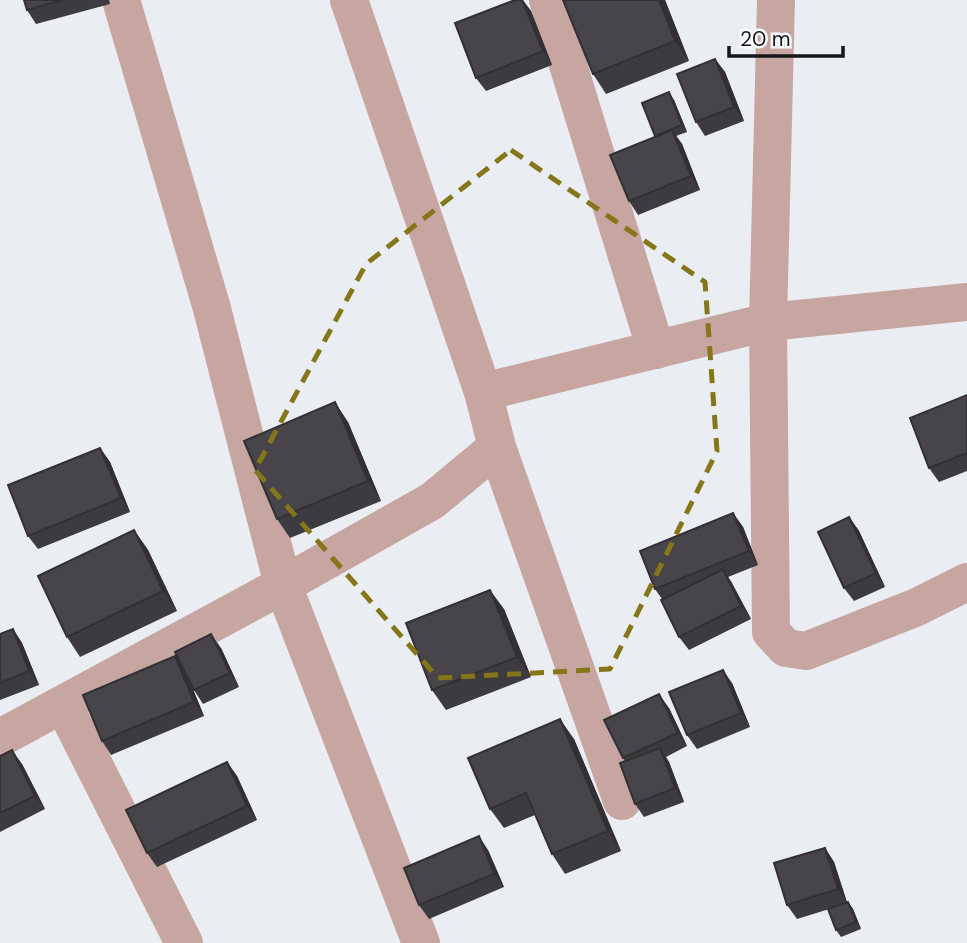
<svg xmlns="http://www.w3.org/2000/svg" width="967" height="943" viewBox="0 0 967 943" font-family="'DM Sans',sans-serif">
  <rect width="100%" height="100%" fill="#eaeef3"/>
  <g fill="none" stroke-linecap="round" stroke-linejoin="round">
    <!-- street -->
    <path stroke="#c7a6a1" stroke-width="38" d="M 121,0 L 211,305 L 283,585 L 421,943
      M 548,0 L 656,350
      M 776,0 L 768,322 L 771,632 L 786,648 L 806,651 L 917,607 L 967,582
      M 483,392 L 768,322 L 967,302
      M 497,447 L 622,801
      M 63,704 L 184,943
      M 0,738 L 283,585 L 432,501 L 497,447 L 483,392 L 349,0"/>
  </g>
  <!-- wall -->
  <path fill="#3d3b3f" d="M 24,0 L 109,0 L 110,4 L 36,24 L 27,10 Z
    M 515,0 L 523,0 L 531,11 L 552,65 L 486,91 L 476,78 Z
    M 665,0 L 689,61 L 606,94 L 593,74 Z
    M 715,59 L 725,72 L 744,121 L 705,136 L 696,122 Z
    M 674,100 L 687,132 L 676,136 L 682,144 L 700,190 L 638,215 L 629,201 L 656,137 L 642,103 Z
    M 967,395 L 967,471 L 939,482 L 929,468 Z
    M 348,422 L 381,501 L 290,538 L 277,519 Z
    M 100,448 L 110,462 L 130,512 L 38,549 L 28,536 Z
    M 733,513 L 743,527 L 758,565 L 728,577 L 751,619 L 689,650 L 679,637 L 662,599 L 655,589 Z
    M 849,517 L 859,531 L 885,587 L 854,601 L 844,588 Z
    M 134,530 L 148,550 L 177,611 L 80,657 L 67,637 Z
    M 504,609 L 531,677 L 446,710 L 432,690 Z
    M 13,629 L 22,643 L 39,685 L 0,700 L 0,634 Z
    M 221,648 L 239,687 L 203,704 L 194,690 L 190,682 L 204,716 L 111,755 L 102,741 L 175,656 L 182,667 Z
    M 732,683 L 750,727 L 697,749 L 687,735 Z
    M 669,708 L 687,746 L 666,757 L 669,762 L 684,802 L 644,817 L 635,804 L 625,761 L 623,758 Z
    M 574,739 L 621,851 L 565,874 L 552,854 L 535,815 L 504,828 L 490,809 Z
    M 0,756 L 22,764 L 45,809 L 0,832 Z
    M 227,762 L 237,776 L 257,820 L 157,867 L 147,853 Z
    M 825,848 L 834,862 L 847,902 L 848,902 L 853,909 L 861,929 L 841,937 L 836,930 L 839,906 L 797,919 L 787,905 Z
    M 488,850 L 504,887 L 429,919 L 419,905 Z"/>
  <!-- shaded-wall -->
  <path fill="#323033" d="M 522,0 L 531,11 L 552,65 L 543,51 Z
    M 659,0 L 665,0 L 689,61 L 675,41 Z
    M 715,59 L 725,72 L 744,121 L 734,107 Z
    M 669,92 L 674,100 L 687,132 L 682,125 Z
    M 672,130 L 682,144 L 700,190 L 691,176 Z
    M 335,402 L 348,422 L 381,501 L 368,481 Z
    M 100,448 L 110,462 L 130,512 L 121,498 Z
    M 733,513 L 743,527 L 758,565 L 749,551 Z
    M 849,517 L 859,531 L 885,587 L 876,573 Z
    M 134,530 L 148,550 L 177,611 L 163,591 Z
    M 723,569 L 732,583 L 751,619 L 741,606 Z
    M 490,590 L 504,609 L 531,677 L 517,657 Z
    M 13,629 L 22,643 L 39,685 L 29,671 Z
    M 211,634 L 221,648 L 239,687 L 230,673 Z
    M 175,656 L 185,670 L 204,716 L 194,702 Z
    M 723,670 L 732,683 L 750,727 L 741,713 Z
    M 659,694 L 669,708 L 687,746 L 678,733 Z
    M 560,719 L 574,739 L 621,851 L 608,831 Z
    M 660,748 L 669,762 L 684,802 L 675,788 Z
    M 12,750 L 22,764 L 45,809 L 35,796 Z
    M 227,762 L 237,776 L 257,820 L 247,806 Z
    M 479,836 L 488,850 L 504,887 L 494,874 Z
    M 825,848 L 834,862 L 847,903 L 838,889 Z
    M 848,902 L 853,909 L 861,929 L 856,922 Z"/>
  <!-- building -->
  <path fill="#474549" stroke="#323033" stroke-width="2" d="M 24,0 L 63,0 L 27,10 Z
    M 515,0 L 522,0 L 543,51 L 476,78 L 455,23 Z
    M 563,0 L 659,0 L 675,41 L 593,74 Z
    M 715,59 L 734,107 L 696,122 L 677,74 Z
    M 669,92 L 682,125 L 655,136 L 642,103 Z
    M 672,130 L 691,176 L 629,201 L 610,155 Z
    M 967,395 L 967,453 L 929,468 L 910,418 Z
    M 335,402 L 368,481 L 277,519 L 244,441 Z
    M 100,448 L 121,498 L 28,536 L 8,485 Z
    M 733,513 L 749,551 L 655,589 L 640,551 Z
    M 849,517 L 876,573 L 844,588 L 818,532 Z
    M 134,530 L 163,591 L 67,637 L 38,576 Z
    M 723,569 L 741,606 L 679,637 L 661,600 Z
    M 490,590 L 517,657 L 432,690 L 406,623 Z
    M 13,629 L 29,671 L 0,683 L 0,634 Z
    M 211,634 L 230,673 L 194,690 L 175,652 Z
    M 175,656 L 194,702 L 102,741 L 83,695 Z
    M 723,670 L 741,713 L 687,735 L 669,692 Z
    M 659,694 L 678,733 L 623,758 L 604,720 Z
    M 560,719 L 608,831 L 552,854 L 526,793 L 490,809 L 468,758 Z
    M 660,748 L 675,788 L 635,804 L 620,763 Z
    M 12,750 L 35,796 L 0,813 L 0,756 Z
    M 227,762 L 247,806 L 147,853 L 126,810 Z
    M 479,836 L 494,874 L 419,905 L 404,868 Z
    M 825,848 L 838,889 L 787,905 L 774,863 Z
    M 848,902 L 856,922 L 836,930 L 828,909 Z"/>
  <!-- marked area -->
  <path fill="none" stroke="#857619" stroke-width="5" stroke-dasharray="14 9" stroke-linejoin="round" d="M 511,150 L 705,282 L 717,451 L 610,669 L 438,678 L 255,470 L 366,264 Z"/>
  <!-- scale -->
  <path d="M729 46v10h114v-10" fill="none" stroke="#151618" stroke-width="3.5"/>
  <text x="740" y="46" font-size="21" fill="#151618" stroke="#f9fbfe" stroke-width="5" paint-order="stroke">20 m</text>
</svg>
